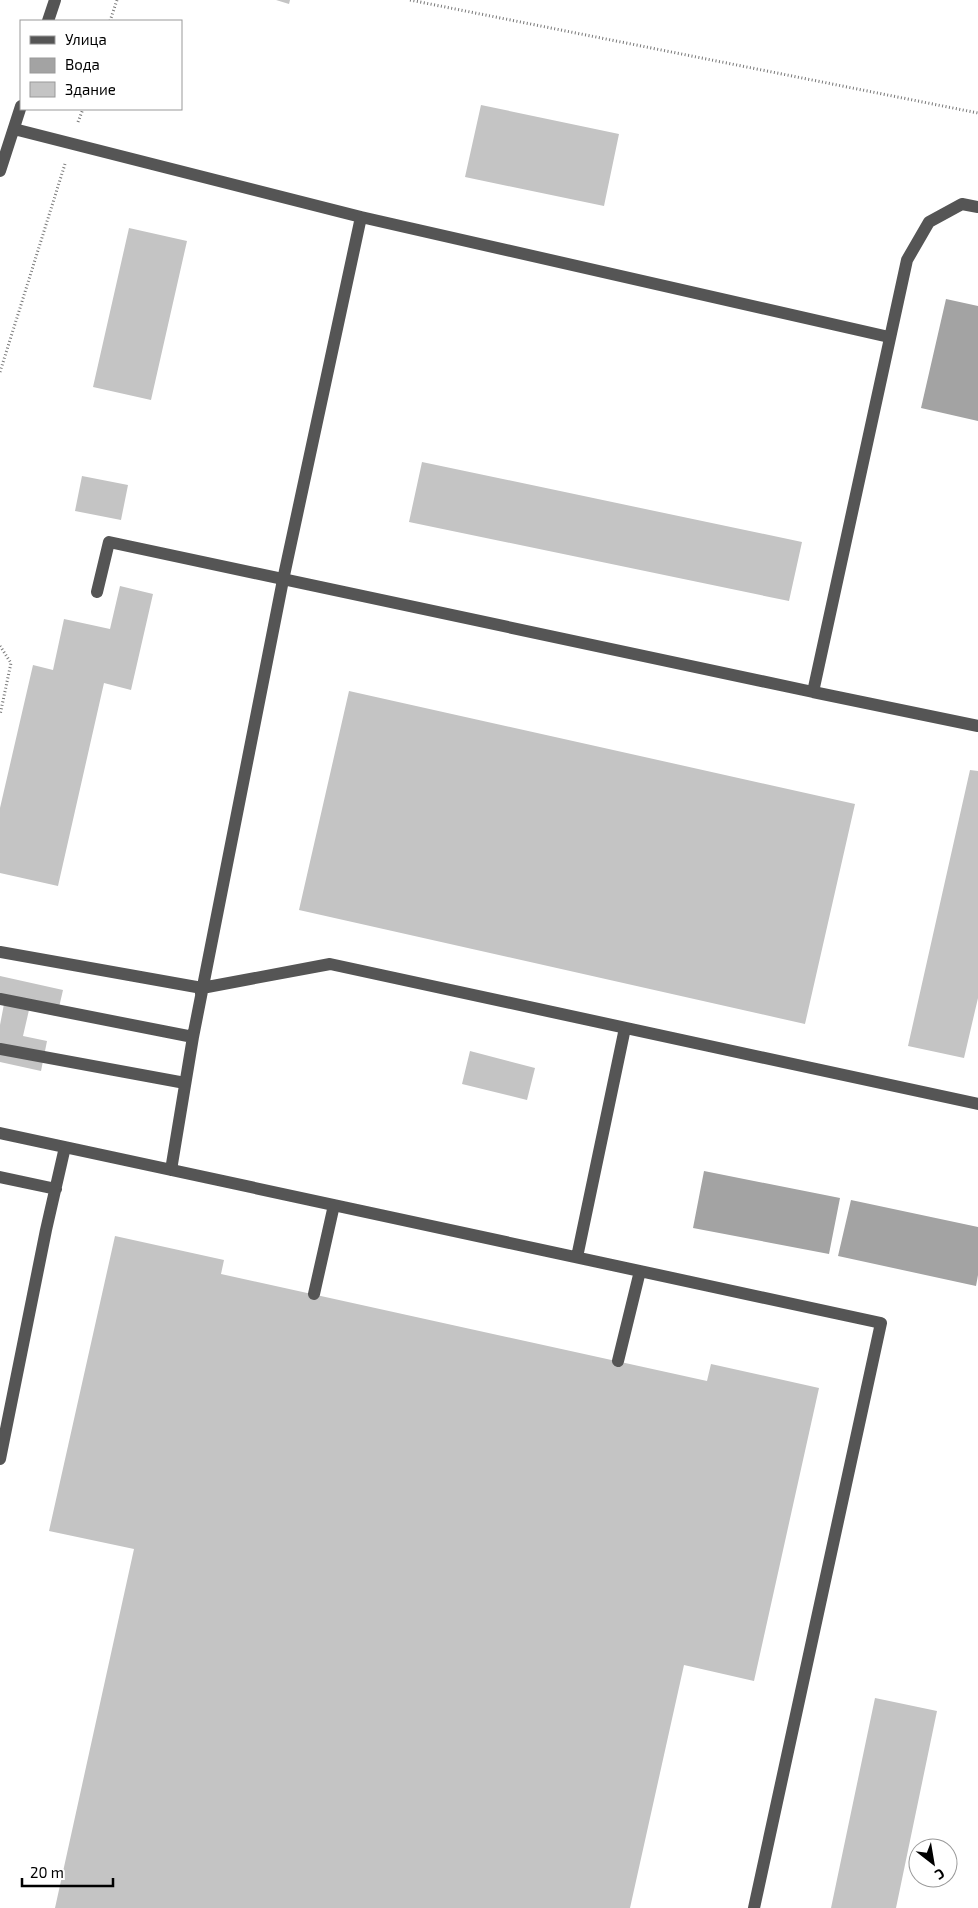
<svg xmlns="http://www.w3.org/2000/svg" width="978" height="1908" viewBox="0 0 978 1908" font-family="'Exo 2',sans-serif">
  <rect width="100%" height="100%" fill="#fff"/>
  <!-- water -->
  <path fill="#a3a3a3" d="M 946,299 L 978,306 L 978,421 L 921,408 Z
    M 704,1171 L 840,1198 L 829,1254 L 693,1228 Z
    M 851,1200 L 978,1227 L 978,1275 L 976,1286 L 838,1256 Z"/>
  <!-- building -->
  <path fill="#c4c4c4" d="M 276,0 L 290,0 L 289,4 Z
    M 481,105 L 619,134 L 604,206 L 465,177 Z
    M 129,228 L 187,241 L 151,400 L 93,387 Z
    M 422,462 L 802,542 L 789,601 L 409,522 Z
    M 82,476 L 128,485 L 121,520 L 75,511 Z
    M 120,586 L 153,594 L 131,690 L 104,683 L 58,886 L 0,873 L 0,808 L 33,665 L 53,670 L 64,619 L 110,629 Z
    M 349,691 L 855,804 L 805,1024 L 299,910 Z
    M 970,770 L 978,771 L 978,998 L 964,1058 L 908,1046 Z
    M 0,976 L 63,990 L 57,1016 L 29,1010 L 23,1036 L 47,1041 L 41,1071 L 0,1062 L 0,1025 L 4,1004 L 0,1003 Z
    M 470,1051 L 535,1068 L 527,1100 L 462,1084 Z
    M 115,1236 L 224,1260 L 221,1274 L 707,1381 L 711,1364 L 819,1388 L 754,1681 L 684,1665 L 630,1908 L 55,1908 L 134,1549 L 49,1531 Z
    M 875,1698 L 937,1711 L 896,1908 L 831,1908 Z"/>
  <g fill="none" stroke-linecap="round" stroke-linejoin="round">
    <!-- path -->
    <path stroke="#777" stroke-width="3" stroke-dasharray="1 2.5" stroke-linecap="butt" d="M 410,0 L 978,113
      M 110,21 L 117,0
      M 78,122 L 83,109
      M 0,372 L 65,164
      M 0,646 L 11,663 L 0,715"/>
    <!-- minor -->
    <path stroke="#555" stroke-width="12" d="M 48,21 L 55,0
      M 14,129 L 361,217
      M 0,171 L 21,106
      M 978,207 L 962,204 L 929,222 L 907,260 L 813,692 L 978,726
      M 97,592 L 109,542 L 813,692
      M 0,952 L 202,988
      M 201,994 L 202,988 L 330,964 L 978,1104
      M 0,999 L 193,1037 L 283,580 L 361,217 L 889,337
      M 0,1049 L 185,1083
      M 0,1133 L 881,1323 L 754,1908
      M 171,1170 L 194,1031
      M 0,1177 L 56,1189
      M 577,1257 L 625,1028
      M 314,1294 L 334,1205
      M 618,1361 L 640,1271
      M 0,1459 L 46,1230 L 65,1147"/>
  </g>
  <!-- legend -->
  <rect x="20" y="20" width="162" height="90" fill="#ffffff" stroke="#999999"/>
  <rect x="30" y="36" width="25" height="8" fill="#555555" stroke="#999999"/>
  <text x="65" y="45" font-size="15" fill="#000000">Улица</text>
  <rect x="30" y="58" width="25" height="15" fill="#a3a3a3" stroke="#999999"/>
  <text x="65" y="70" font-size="15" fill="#000000">Вода</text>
  <rect x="30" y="82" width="25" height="15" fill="#c4c4c4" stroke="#999999"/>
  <text x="65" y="95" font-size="15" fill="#000000">Здание</text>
  <!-- north arrow -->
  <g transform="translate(933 1863) rotate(149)"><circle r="24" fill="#ffffff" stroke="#999999"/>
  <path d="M0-4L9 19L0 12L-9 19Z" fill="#000000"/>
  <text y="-8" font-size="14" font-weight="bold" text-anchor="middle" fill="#000000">С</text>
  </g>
  <!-- scale -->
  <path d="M22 1878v8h91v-8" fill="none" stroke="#000000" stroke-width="2.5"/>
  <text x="30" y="1878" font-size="15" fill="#000000" stroke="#ffffff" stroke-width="4" paint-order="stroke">20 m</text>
</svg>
